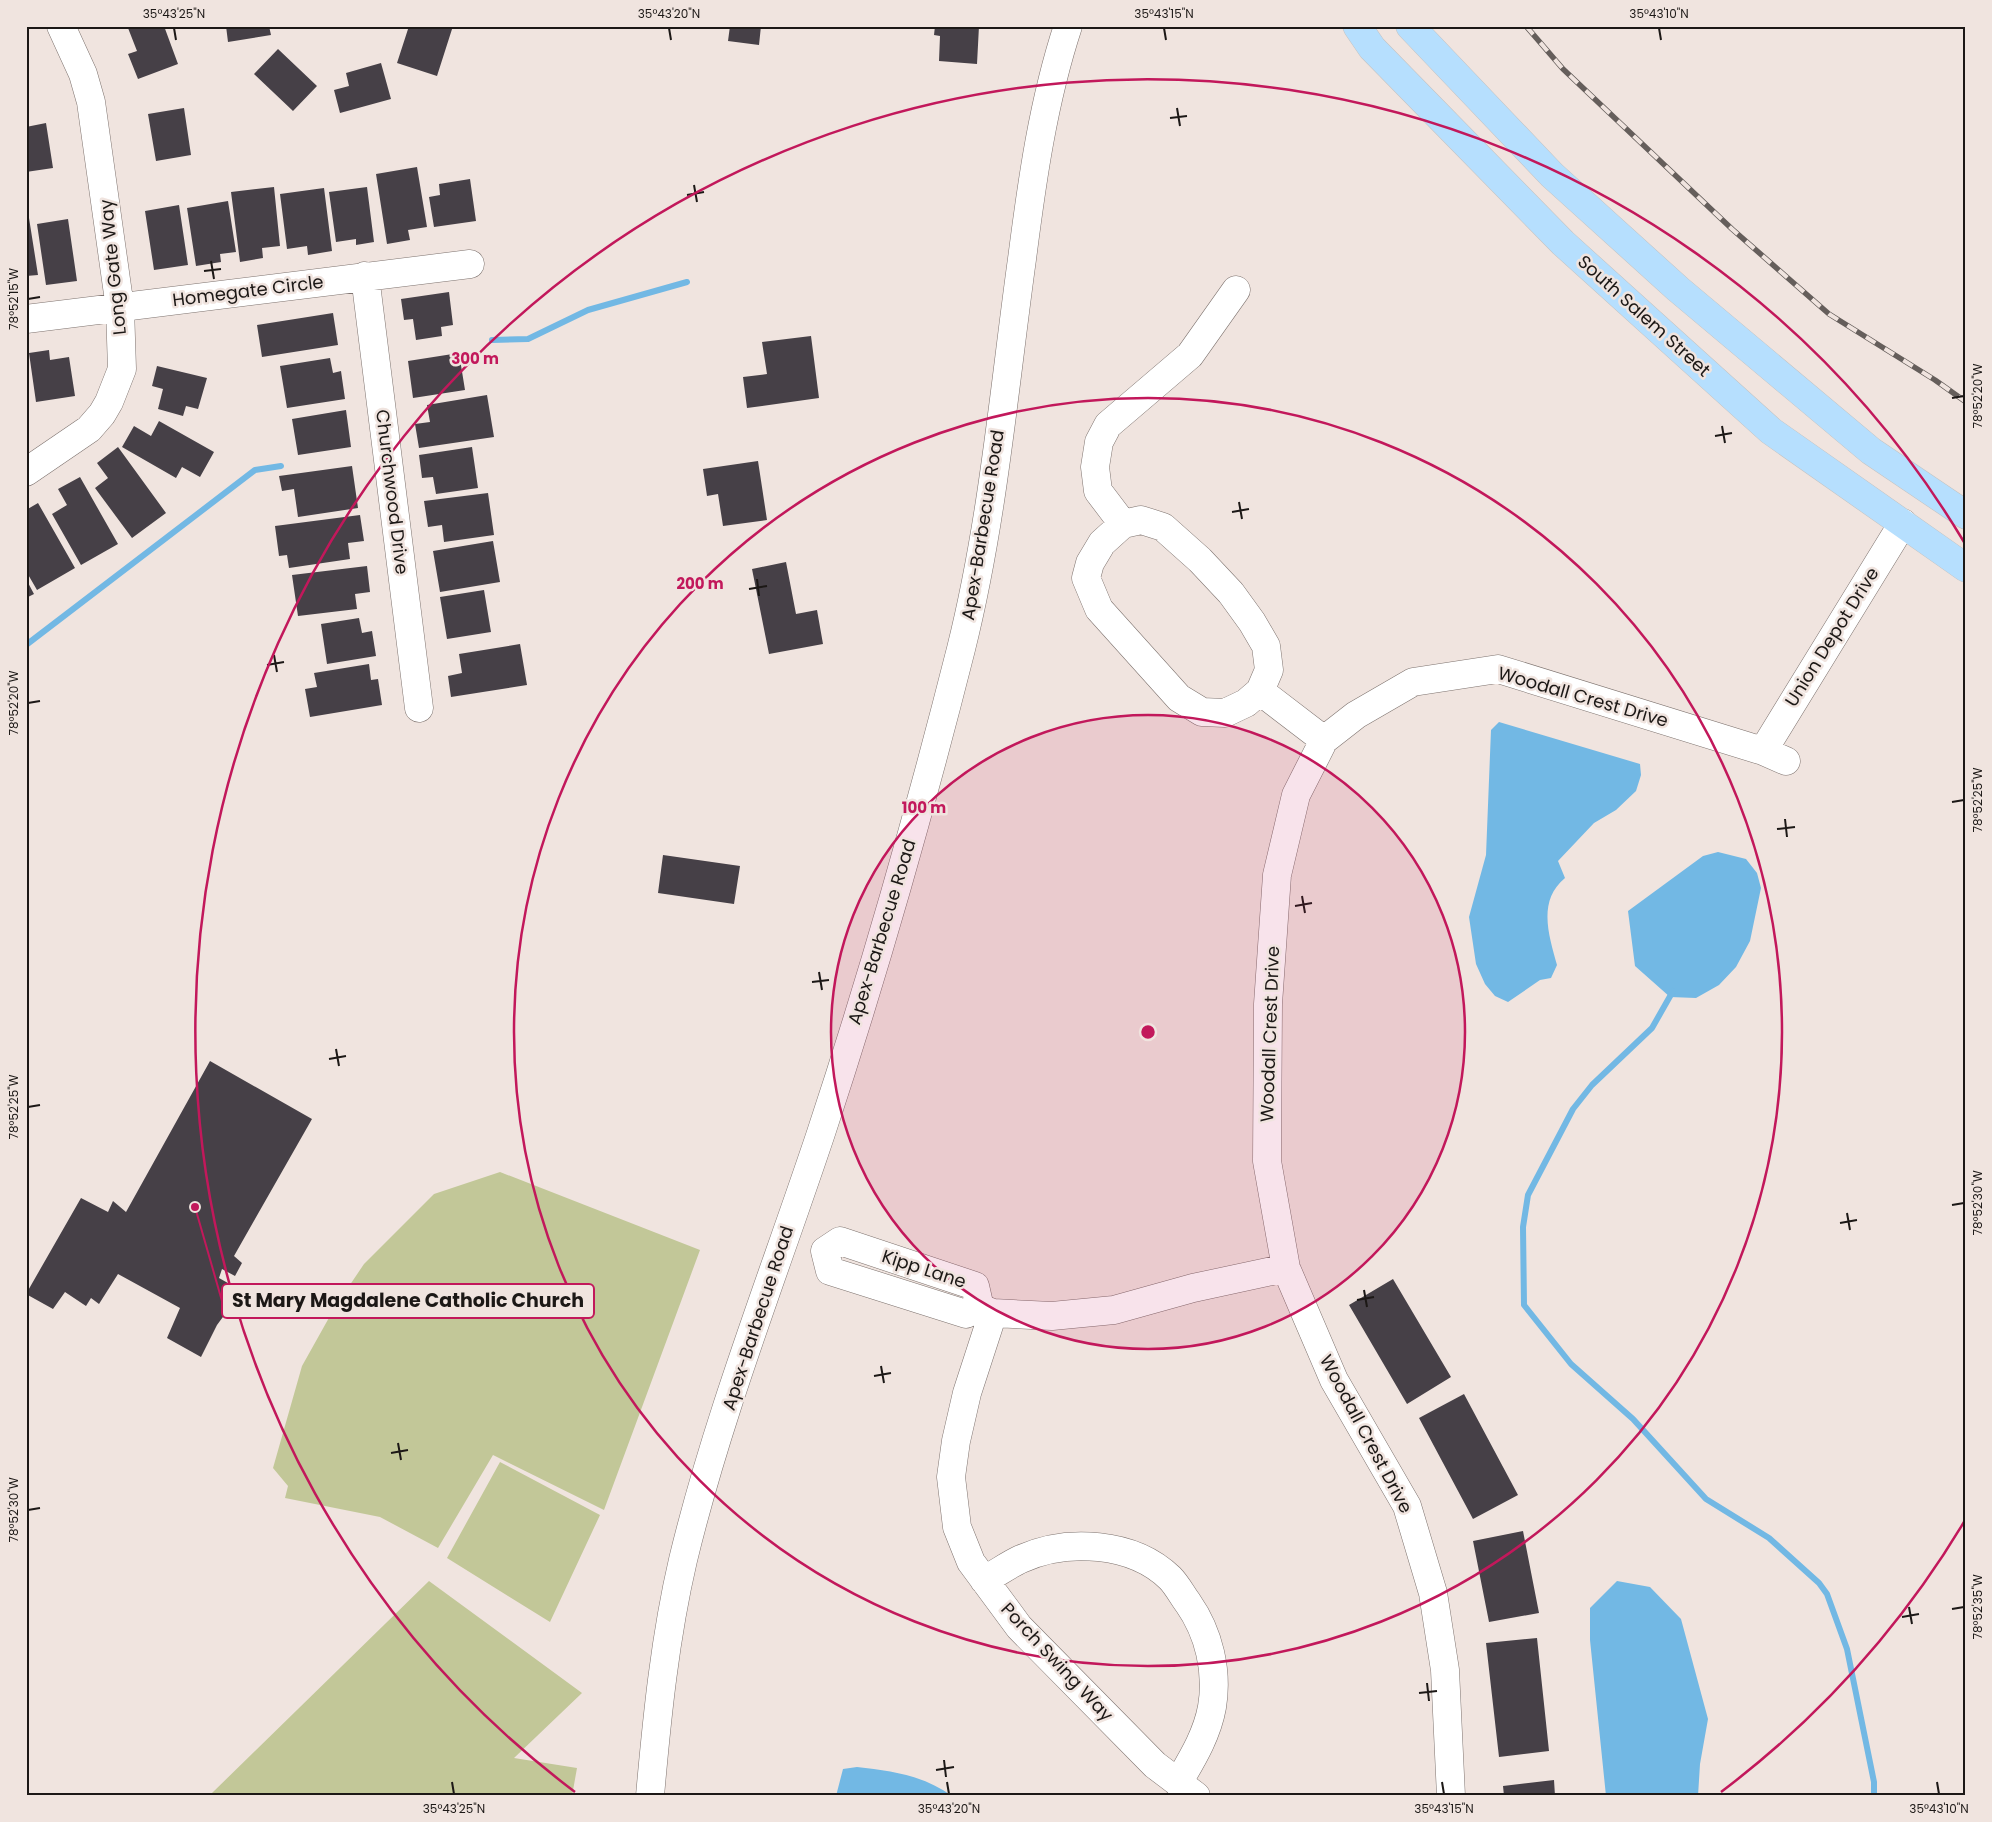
<svg xmlns="http://www.w3.org/2000/svg" width="1992" height="1822" viewBox="0 0 1992 1822" font-family="Poppins,sans-serif">
  <rect width="100%" height="100%" fill="#f0e4df"/>
  <!-- green -->
  <path fill="#c2c798" d="M 500,1172 L 700,1250 L 604,1510 L 493,1455 L 438,1548 L 380,1517 L 285,1498 L 288,1486 L 273,1468 L 302,1366 L 335,1307 L 364,1264 L 434,1194 Z
    M 500,1462 L 600,1515 L 550,1622 L 447,1558 Z
    M 429,1581 L 582,1693 L 514,1758 L 577,1768 L 572,1796 L 214,1796 L 212,1793 Z"/>
  <!-- water -->
  <path fill="#72b8e4" d="M 1499,722 L 1640,764 L 1641,775 L 1636,791 L 1616,810 L 1594,823 L 1558,861 L 1565,878 C 1537,901 1549,936 1557,965 L 1551,978 L 1540,980 L 1508,1002 L 1495,996 L 1485,984 L 1476,964 L 1469,917 L 1486,855 L 1491,730 Z
    M 1718,852 L 1746,859 L 1757,873 L 1761,888 L 1750,941 L 1736,967 L 1719,985 L 1696,998 L 1670,997 L 1635,966 L 1628,911 L 1703,856 Z
    M 1617,1581 L 1650,1587 L 1681,1619 L 1708,1719 L 1700,1764 L 1698,1796 L 1606,1796 L 1590,1640 L 1590,1608 Z
    M 857,1767 C 891,1771 923,1775 952,1796 L 836,1796 L 843,1769 Z"/>
  <g fill="none" stroke-linecap="round" stroke-linejoin="round">
    <!-- stream -->
    <path stroke="#72b8e4" stroke-width="6" d="M 492,340 L 528,339 L 588,310 L 687,282
      M 26,645 L 255,470 L 281,466
      M 1673,991 L 1652,1028 L 1592,1085 L 1573,1109 L 1528,1195 L 1523,1227 L 1524,1305 L 1571,1364 L 1633,1419 L 1706,1499 L 1769,1538 L 1819,1583 L 1827,1594 L 1847,1649 L 1874,1782 L 1874,1796"/>
  </g>
  <!-- building -->
  <path fill="#464047" d="M 132,26 L 164,26 L 178,64 L 138,79 L 128,54 L 137,51 L 128,28 Z
    M 226,26 L 269,26 L 271,35 L 228,42 Z
    M 409,26 L 453,26 L 437,76 L 397,63 Z
    M 730,26 L 761,26 L 759,45 L 728,41 Z
    M 935,26 L 979,26 L 977,64 L 939,61 L 940,36 L 934,35 Z
    M 278,49 L 317,86 L 293,111 L 254,74 Z
    M 381,63 L 391,99 L 340,113 L 334,90 L 349,86 L 346,73 Z
    M 184,108 L 191,155 L 156,161 L 148,114 Z
    M 46,123 L 53,168 L 26,172 L 26,127 Z
    M 417,167 L 427,227 L 408,230 L 410,240 L 387,244 L 376,174 Z
    M 470,179 L 476,221 L 434,227 L 429,197 L 440,195 L 439,184 Z
    M 274,187 L 280,246 L 262,248 L 263,258 L 240,262 L 231,192 Z
    M 367,187 L 374,242 L 356,245 L 356,239 L 336,242 L 329,192 Z
    M 324,188 L 332,251 L 308,255 L 307,246 L 287,249 L 280,194 Z
    M 228,201 L 236,252 L 220,254 L 221,262 L 196,266 L 187,208 Z
    M 179,205 L 188,265 L 154,270 L 145,211 Z
    M 26,218 L 29,218 L 38,275 L 26,276 Z
    M 68,219 L 77,281 L 46,285 L 37,224 Z
    M 449,292 L 453,325 L 441,327 L 442,336 L 416,340 L 413,319 L 404,320 L 401,299 Z
    M 333,313 L 338,345 L 262,357 L 257,325 Z
    M 811,336 L 819,398 L 747,408 L 743,377 L 767,374 L 762,342 Z
    M 49,350 L 50,360 L 69,357 L 75,396 L 36,402 L 29,353 Z
    M 459,353 L 465,390 L 413,398 L 408,361 Z
    M 330,358 L 333,373 L 341,371 L 345,399 L 287,408 L 280,366 Z
    M 157,366 L 207,378 L 198,409 L 186,406 L 183,416 L 158,409 L 163,389 L 152,386 Z
    M 487,395 L 494,437 L 419,448 L 415,424 L 430,422 L 427,405 Z
    M 346,410 L 351,447 L 298,455 L 292,419 Z
    M 159,421 L 214,452 L 200,477 L 182,467 L 176,478 L 122,447 L 134,426 L 151,436 Z
    M 118,447 L 166,513 L 132,538 L 95,488 L 108,478 L 97,463 Z
    M 472,447 L 478,488 L 436,494 L 433,477 L 422,478 L 419,455 Z
    M 758,461 L 767,520 L 723,526 L 718,494 L 707,496 L 703,469 Z
    M 352,466 L 358,508 L 298,517 L 294,489 L 282,491 L 279,476 Z
    M 80,477 L 118,544 L 81,565 L 52,514 L 67,505 L 58,489 Z
    M 488,493 L 494,535 L 444,542 L 442,525 L 428,527 L 424,501 Z
    M 38,503 L 75,568 L 37,590 L 26,571 L 26,510 Z
    M 360,515 L 364,541 L 348,543 L 350,559 L 289,568 L 287,555 L 279,556 L 275,526 Z
    M 493,541 L 500,582 L 440,592 L 433,551 Z
    M 786,562 L 796,614 L 817,610 L 823,644 L 769,654 L 752,569 Z
    M 367,566 L 370,592 L 355,594 L 357,609 L 298,616 L 292,575 Z
    M 26,579 L 34,594 L 26,598 Z
    M 484,590 L 491,632 L 447,639 L 440,597 Z
    M 359,618 L 362,633 L 372,631 L 376,656 L 327,664 L 321,624 Z
    M 520,644 L 527,685 L 451,697 L 448,676 L 462,673 L 459,654 Z
    M 369,664 L 371,680 L 378,679 L 382,705 L 310,717 L 305,689 L 317,687 L 314,673 Z
    M 663,855 L 740,866 L 734,904 L 658,893 Z
    M 210,1061 L 312,1119 L 234,1256 L 242,1263 L 235,1276 L 222,1269 L 219,1278 L 242,1291 L 217,1325 L 201,1357 L 167,1338 L 180,1308 L 118,1274 L 99,1304 L 91,1298 L 86,1306 L 65,1292 L 53,1309 L 26,1294 L 81,1198 L 108,1212 L 113,1201 L 126,1212 Z
    M 1393,1279 L 1451,1377 L 1407,1404 L 1349,1305 Z
    M 1464,1394 L 1518,1495 L 1473,1519 L 1419,1418 Z
    M 1523,1531 L 1539,1613 L 1489,1622 L 1473,1541 Z
    M 1537,1638 L 1549,1751 L 1499,1757 L 1486,1643 Z
    M 1554,1780 L 1555,1796 L 1504,1796 L 1503,1786 Z"/>
  <g fill="none" stroke-linecap="round" stroke-linejoin="round">
    <!-- minor casing -->
    <g stroke="#7e736f" stroke-width="29">
      <path id="minor" d="M 365,276 L 419,708
        M 26,319 L 470,264
        M 26,472 L 89,429 L 102,414 L 109,402 L 122,369 L 120,308 L 91,102 L 83,74 L 61,26
        M 1141,520 L 1163,527 L 1200,560 L 1231,593 L 1252,622 L 1266,646 L 1269,670 L 1260,691 L 1246,703 L 1225,713 L 1202,712 L 1179,698 L 1099,609 L 1086,578 L 1090,563 L 1102,543 L 1123,524 Z
        M 1123,524 L 1098,491 L 1095,467 L 1099,442 L 1108,425 L 1190,355 L 1236,290
        M 1260,691 L 1324,740
        M 1763,751 L 1903,523
        M 825,1251 L 840,1241 L 975,1286 L 980,1308
        M 825,1251 L 830,1271 L 966,1314 L 980,1308
        M 980,1308 L 993,1313 L 967,1393 L 956,1441 L 951,1477 L 957,1527 L 971,1562 L 1019,1627 L 1155,1765 L 1196,1796
        M 993,1313 L 1052,1316 L 1114,1310 L 1193,1288 L 1286,1268
        M 984,1580 C 996,1574 1008,1565 1021,1559 C 1067,1538 1133,1542 1170,1578 C 1177,1585 1182,1595 1188,1603 C 1209,1633 1218,1671 1212,1707 C 1207,1735 1192,1759 1178,1783
        M 650,1796 C 657,1717 665,1637 683,1560 C 718,1415 774,1274 821,1133 C 874,973 920,811 961,649 C 993,521 1004,389 1022,259 C 1032,181 1043,102 1068,26
        M 1451,1796 L 1445,1670 L 1433,1593 L 1407,1506 L 1334,1380 L 1286,1268 L 1267,1161 L 1268,1004 L 1277,875 L 1296,795 L 1324,740 L 1356,715 L 1413,682 L 1498,669 L 1763,751 L 1786,761"/>
    </g>
    <!-- major casing -->
    <g stroke="#c4c3c2" stroke-width="29">
      <path id="major" d="M 1357,26 L 1372,48 L 1563,243 L 1771,431 L 1966,568
        M 1410,26 L 1552,175 L 1678,289 L 1871,451 L 1966,515"/>
    </g>
    <!-- minor -->
    <use href="#minor" stroke="#fff" stroke-width="28"/>
    <!-- major -->
    <use href="#major" stroke="#b6dffe" stroke-width="28"/>
    <!-- rail casing -->
    <g stroke="#655e5b" stroke-width="5.5">
      <path id="rail" d="M 1526,26 L 1563,69 L 1732,229 L 1829,314 L 1935,380 L 1966,402"/>
    </g>
    <!-- rail -->
    <use href="#rail" stroke="#f0e4df" stroke-width="4" stroke-dasharray="11" stroke-linecap="butt"/>
  </g>
  <!-- ticks -->
  <path fill="none" stroke="#1c1816" stroke-width="2" d="M 174,28 L 176,40M 669,28 L 671,40M 1164,28 L 1166,40M 1659,28 L 1661,40M 1177,108 L 1180,126M 1170,118 L 1187,116M 694,185 L 697,202M 687,195 L 704,192M 211,261 L 214,279M 204,271 L 221,269M 28,299 L 40,297M 1952,398 L 1964,396M 1722,426 L 1725,443M 1715,436 L 1732,433M 1239,502 L 1242,519M 1232,512 L 1249,509M 757,579 L 759,596M 749,589 L 767,586M 274,655 L 277,672M 267,665 L 284,662M 28,703 L 40,701M 1952,802 L 1964,800M 1785,819 L 1787,837M 1777,829 L 1795,827M 1302,896 L 1305,913M 1295,906 L 1312,903M 819,972 L 822,990M 812,982 L 829,980M 336,1049 L 339,1066M 329,1059 L 346,1056M 28,1107 L 40,1105M 1952,1205 L 1964,1203M 1847,1213 L 1850,1230M 1840,1223 L 1857,1220M 1364,1290 L 1367,1307M 1357,1300 L 1374,1297M 881,1366 L 884,1383M 874,1376 L 891,1373M 398,1443 L 401,1460M 391,1453 L 408,1450M 28,1510 L 40,1508M 1909,1607 L 1912,1624M 1952,1609 L 1964,1607M 1902,1617 L 1919,1614M 1427,1683 L 1429,1701M 1419,1693 L 1437,1691M 944,1760 L 946,1777M 936,1770 L 954,1767M 452,1782 L 454,1794M 947,1782 L 949,1794M 1442,1782 L 1444,1794M 1937,1782 L 1939,1794"/>
  <!-- distance rings -->
  <circle cx="1148" cy="1032" r="317" fill="#c2185b" fill-opacity=".12"/>
  <g fill="none" stroke="#c2185b" stroke-width="2.5">
    <circle cx="1148" cy="1032" r="317"/>
    <circle cx="1148" cy="1032" r="634"/>
    <path d="M1964 1522A952 952 0 0 1 1721 1792M575 1792A952 952 0 1 1 1964 542"/>
  </g>
  <g text-anchor="middle" stroke-width="5" stroke-linejoin="round" paint-order="stroke">
    <!-- street labels -->
    <g font-size="18" fill="#1c1816" stroke="#f0e4df">
      <text transform="translate(113 267) rotate(-96)" y="6">Long Gate Way</text>
      <text transform="translate(248 291) rotate(-7)" y="6">Homegate Circle</text>
      <text transform="translate(1644 316) rotate(42)" y="6">South Salem Street</text>
      <text transform="translate(392 492) rotate(83)" y="6">Churchwood Drive</text>
      <text transform="translate(983 525) rotate(-81)" y="6">Apex-Barbecue Road</text>
      <text transform="translate(1832 637) rotate(-58)" y="6">Union Depot Drive</text>
      <text transform="translate(1583 697) rotate(16)" y="6">Woodall Crest Drive</text>
      <text transform="translate(882 932) rotate(-73)" y="6">Apex-Barbecue Road</text>
      <text transform="translate(1270 1034) rotate(-88)" y="6">Woodall Crest Drive</text>
      <text transform="translate(924 1269) rotate(18)" y="6">Kipp Lane</text>
      <text transform="translate(758 1318) rotate(-72)" y="6">Apex-Barbecue Road</text>
      <text transform="translate(1366 1434) rotate(62)" y="6">Woodall Crest Drive</text>
      <text transform="translate(1057 1662) rotate(47)" y="6">Porch Swing Way</text>
    </g>
  </g>
  <circle cx="1148" cy="1032" r="8" fill="#c2185b" stroke="#f0e4df" stroke-width="2.5"/>
  <g font-size="15" text-anchor="middle" font-weight="bold" fill="#c2185b" stroke="#f0e4df" stroke-width="5" stroke-linejoin="round" paint-order="stroke">
    <text x="475" y="364">300 m</text>
    <text x="700" y="589">200 m</text>
    <text x="924" y="813">100 m</text>
  </g>
  <!-- callouts -->
  <path fill="none" stroke="#c2185b" stroke-width="2" d="M195 1207L222 1301"/>
  <circle fill="#c2185b" stroke="#f0e4df" stroke-width="2" cx="195" cy="1207" r="5"/>
  <rect fill="#f0e4df" stroke="#c2185b" stroke-width="2" x="222" y="1284" width="372" height="34" rx="5"/>
  <g font-size="19" text-anchor="middle" font-weight="bold" fill="#1c1816">
    <text x="408" y="1307">St Mary Magdalene Catholic Church</text>
  </g>
  <!-- border -->
  <rect width="1992" height="1822" fill="none" stroke="#f0e4df" stroke-width="55"/>
  <rect x="28" y="28" width="1936" height="1766" fill="none" stroke="#1c1816" stroke-width="2"/>
  <g font-size="12" text-anchor="middle" fill="#1c1816">
    <text x="174" y="18">35°43'25"N</text>
    <text x="669" y="18">35°43'20"N</text>
    <text x="1164" y="18">35°43'15"N</text>
    <text x="1659" y="18">35°43'10"N</text>
    <text transform="translate(14 299) rotate(-90)" y="4">78°52'15"W</text>
    <text transform="translate(1978 396) rotate(-90)" y="4">78°52'20"W</text>
    <text transform="translate(14 703) rotate(-90)" y="4">78°52'20"W</text>
    <text transform="translate(1978 800) rotate(-90)" y="4">78°52'25"W</text>
    <text transform="translate(14 1107) rotate(-90)" y="4">78°52'25"W</text>
    <text transform="translate(1978 1203) rotate(-90)" y="4">78°52'30"W</text>
    <text transform="translate(14 1510) rotate(-90)" y="4">78°52'30"W</text>
    <text transform="translate(1978 1607) rotate(-90)" y="4">78°52'35"W</text>
    <text x="454" y="1813">35°43'25"N</text>
    <text x="949" y="1813">35°43'20"N</text>
    <text x="1444" y="1813">35°43'15"N</text>
    <text x="1939" y="1813">35°43'10"N</text>
  </g>
</svg>
